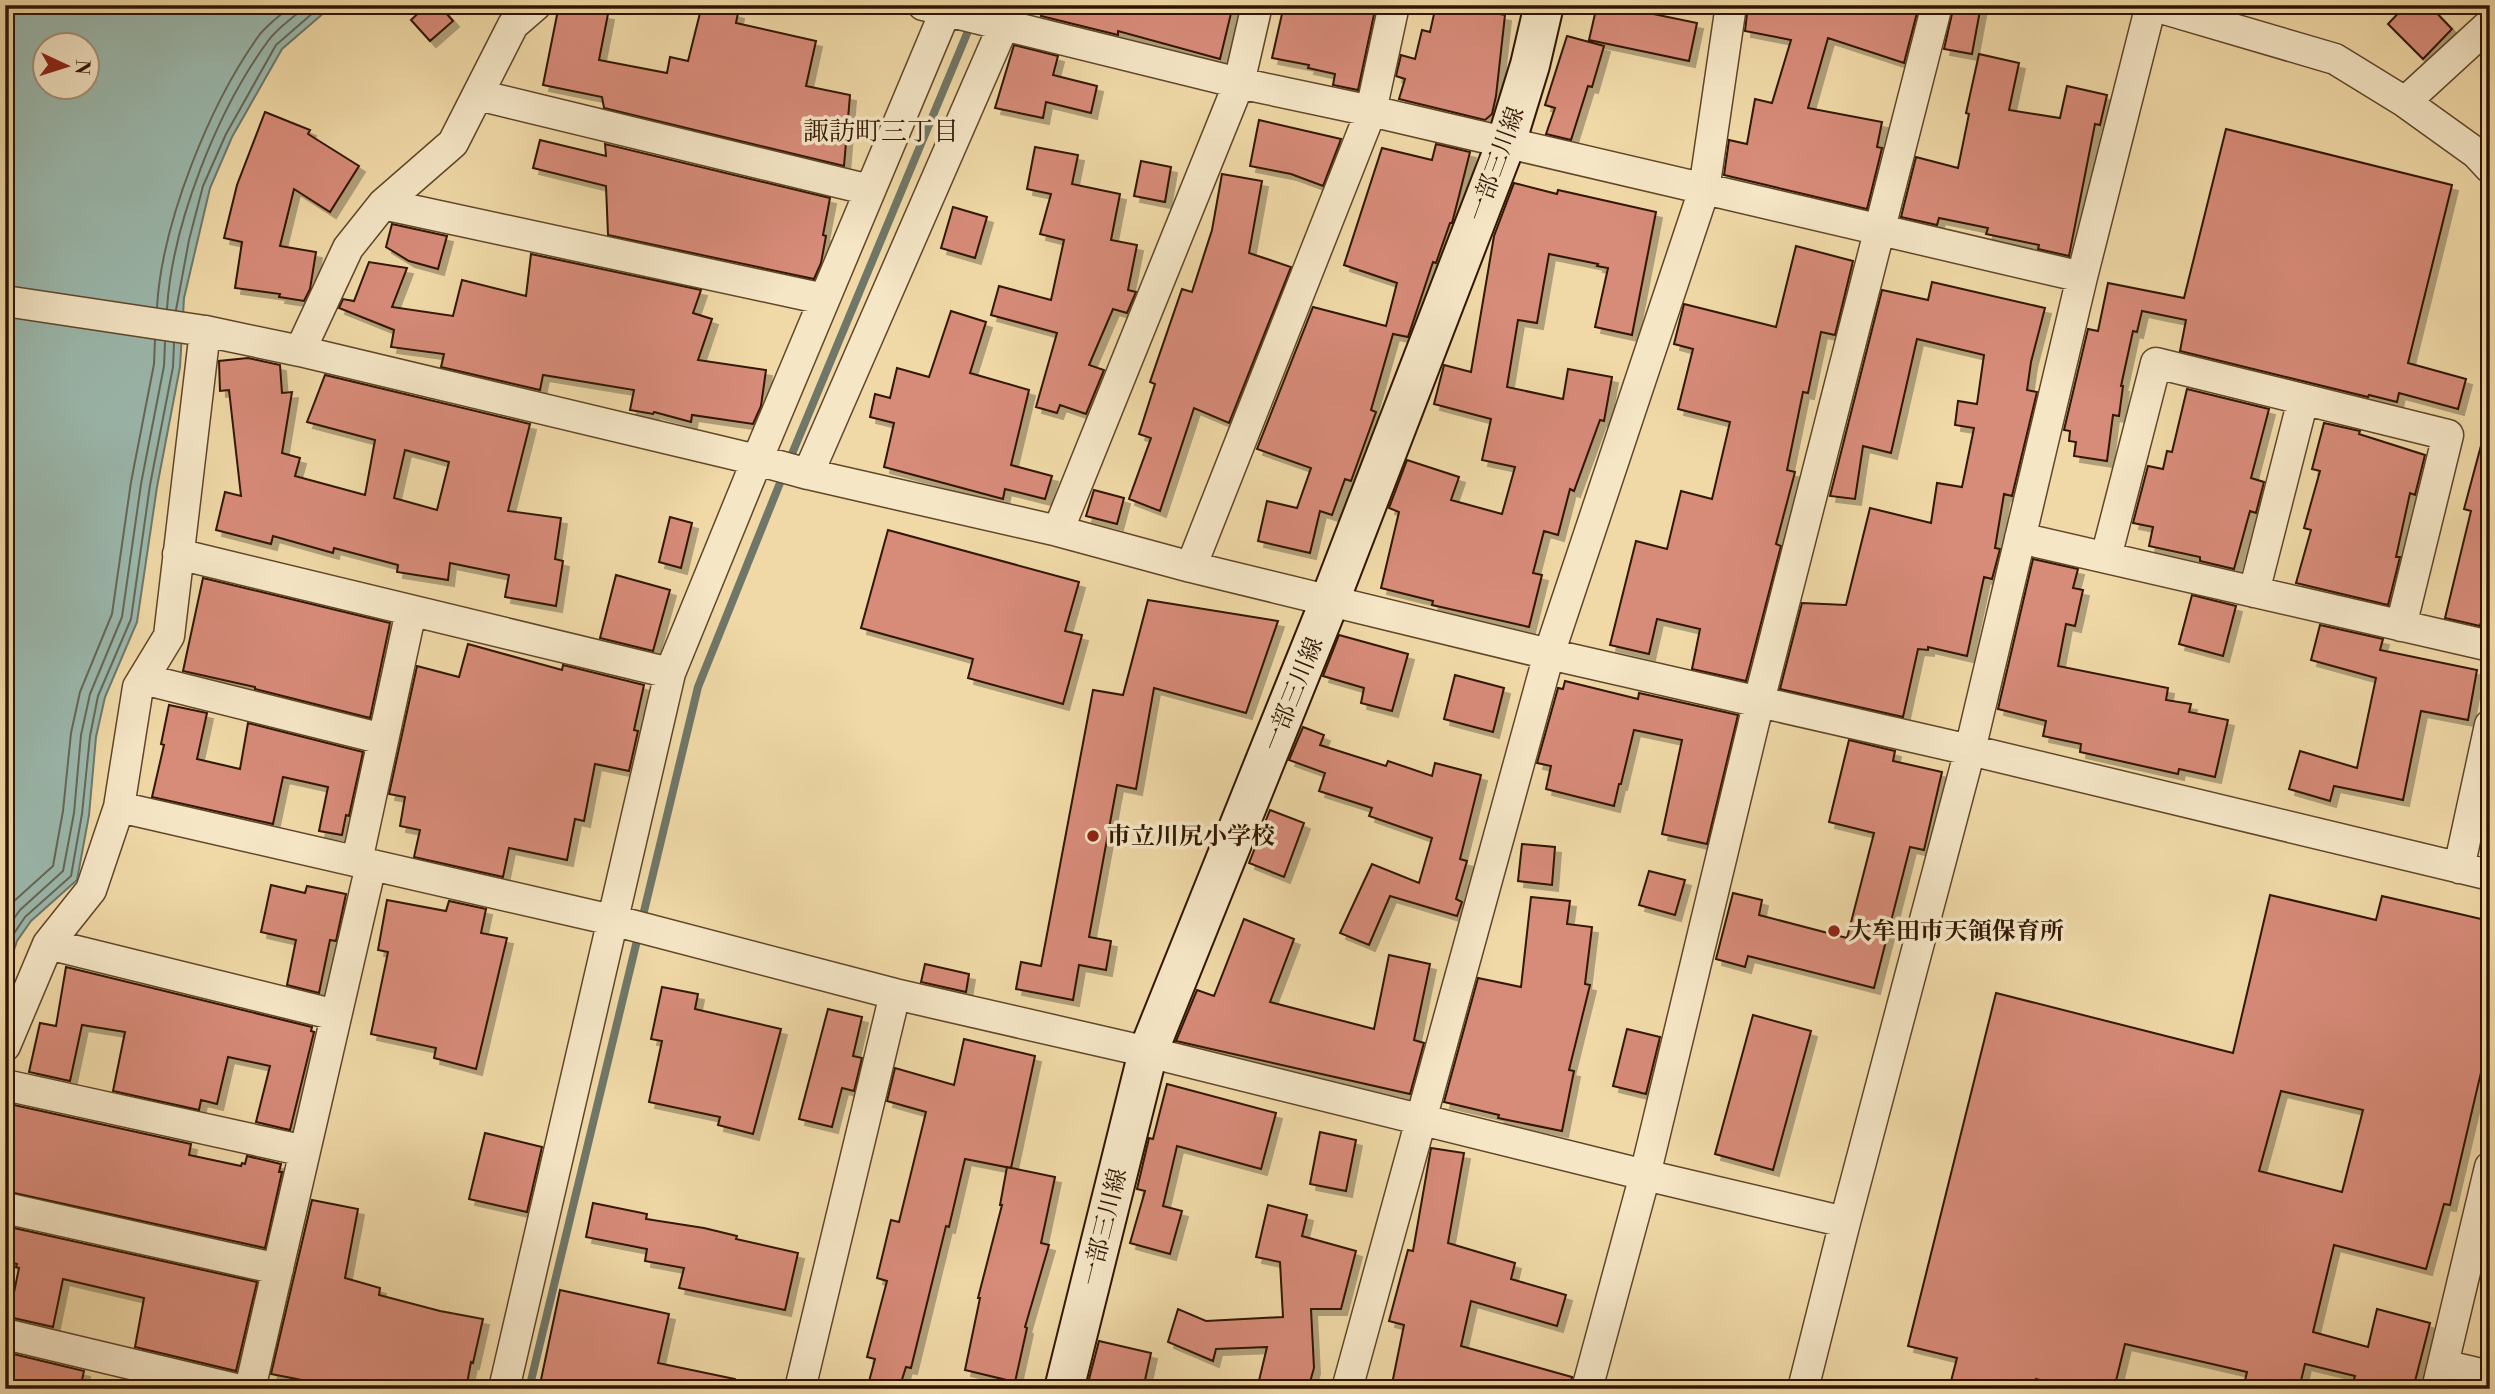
<svg xmlns="http://www.w3.org/2000/svg" width="2495" height="1394" viewBox="0 0 2495 1394" font-family="'Libre Bodoni','Noto Serif JP',serif">
  <defs>
    <filter id="shadow"><feDropShadow dx="6" dy="6" stdDeviation="0" flood-color="#0004"/></filter>
  </defs>
  <rect width="100%" height="100%" fill="#f0d9a7"/>
  <filter id="stains"><feTurbulence type="fractalNoise" baseFrequency=".00286" numOctaves="4"/><feColorMatrix values="0 0 0 0 .2 0 0 0 0 .09 0 0 0 0 .02 0 0 0 .5 -.17"/></filter>
  <radialGradient id="worn" r=".72"><stop offset=".6" stop-color="#630" stop-opacity="0"/><stop offset="1" stop-color="#630" stop-opacity=".3"/></radialGradient>
  <!-- water -->
  <path fill="#9bb9ae" stroke="#707768" stroke-width="2" fill-rule="evenodd" d="M 25,5 L 333,5 L 282,49 L 232,137 L 210,188 L 184,298 L 180,367 L 157,487 L 137,622 L 105,697 L 96,737 L 89,815 L 77,880 L 31,921 L 17,941 L 5,977 L 5,23 ZM 46,46 L 88,46 L 88,88 L 46,88 Z"/>
  <g fill="none" stroke-linecap="round" stroke-linejoin="round">
    <!-- shore -->
    <path stroke="#666757" stroke-width="2" d="M 157,307 C 162,222 210,103 260,34 C 269,23 282,14 292,5
      M 167,309 C 172,224 218,109 268,41 C 278,27 295,16 308,5
      M 176,310 L 189,240 L 203,186 L 226,134 L 276,45 L 322,5
      M 5,912 L 13,902 L 53,866 L 63,811 L 71,733 L 80,692 L 112,614 L 131,482 L 154,364 L 155,340
      M 5,931 L 20,910 L 63,871 L 74,813 L 81,735 L 90,694 L 122,617 L 141,484 L 164,366 L 165,342
      M 5,956 L 11,938 L 25,917 L 71,876 L 82,814 L 90,736 L 98,696 L 131,619 L 150,485 L 173,367 L 174,343"/>
    <!-- stream -->
    <path stroke="#707768" stroke-width="8" d="M 789,461 L 971,24
      M 529,1389 L 698,687 L 784,473"/>
  </g>
  <!-- building -->
  <path fill="#d78b79" stroke="#301500" stroke-width="2" fill-rule="evenodd" filter="url(#shadow)" d="M 427,5 L 439,5 L 453,21 L 430,41 L 411,20 Z
    M 559,5 L 608,14 L 599,60 L 667,73 L 670,57 L 688,61 L 702,5 L 711,5 L 738,13 L 736,23 L 816,41 L 806,86 L 850,95 L 844,166 L 604,108 L 602,97 L 543,85 Z
    M 1044,5 L 1233,5 L 1220,59 L 1118,31 L 1118,35 L 1041,16 Z
    M 1284,5 L 1376,5 L 1358,90 L 1333,85 L 1335,74 L 1308,68 L 1309,65 L 1272,58 Z
    M 1436,5 L 1452,5 L 1505,15 L 1496,96 L 1492,114 L 1485,120 L 1399,99 L 1405,79 L 1396,76 L 1401,55 L 1415,59 L 1422,30 L 1430,32 Z
    M 1597,5 L 1610,5 L 1697,23 L 1689,61 L 1589,40 Z
    M 1748,5 L 1919,5 L 1904,63 L 1828,38 L 1808,108 L 1882,122 L 1877,147 L 1882,148 L 1867,209 L 1724,175 L 1729,140 L 1747,144 L 1755,99 L 1772,103 L 1791,40 L 1745,31 Z
    M 1954,5 L 1981,5 L 1972,54 L 1944,49 Z
    M 2406,5 L 2429,5 L 2452,29 L 2423,59 L 2388,24 Z
    M 1567,36 L 1604,46 L 1592,87 L 1588,86 L 1571,140 L 1546,134 L 1555,108 L 1545,105 Z
    M 1014,45 L 1058,56 L 1053,75 L 1097,86 L 1091,113 L 1046,102 L 1043,118 L 995,108 Z
    M 1979,54 L 2019,63 L 2009,110 L 2060,118 L 2067,86 L 2107,95 L 2100,125 L 2095,124 L 2069,256 L 2038,249 L 2039,245 L 1986,234 L 1988,228 L 1939,218 L 1937,225 L 1901,217 L 1916,157 L 1958,168 L 1969,114 L 1966,113 Z
    M 265,112 L 310,130 L 308,134 L 359,166 L 330,212 L 294,189 L 280,246 L 316,252 L 310,289 L 304,301 L 279,297 L 280,294 L 235,288 L 242,242 L 224,238 L 237,185 Z
    M 1259,120 L 1341,139 L 1323,186 L 1291,174 L 1250,166 Z
    M 2226,129 L 2452,185 L 2408,363 L 2466,379 L 2458,409 L 2399,393 L 2397,402 L 2369,395 L 2368,397 L 2180,351 L 2186,320 L 2142,311 L 2137,332 L 2133,331 L 2121,386 L 2123,386 L 2119,416 L 2113,415 L 2107,461 L 2074,456 L 2076,442 L 2069,441 L 2070,431 L 2064,430 L 2088,329 L 2098,331 L 2108,283 L 2184,298 Z
    M 540,140 L 606,156 L 605,144 L 830,198 L 823,235 L 826,236 L 821,263 L 814,279 L 608,235 L 606,186 L 533,168 Z
    M 1436,144 L 1470,152 L 1459,196 L 1452,223 L 1450,223 L 1436,263 L 1433,262 L 1408,337 L 1393,334 L 1371,410 L 1376,412 L 1351,481 L 1345,479 L 1332,515 L 1320,511 L 1310,553 L 1258,541 L 1267,501 L 1297,508 L 1311,468 L 1257,449 L 1313,307 L 1386,326 L 1397,283 L 1344,265 L 1382,148 L 1432,160 Z
    M 1035,147 L 1078,155 L 1072,184 L 1120,194 L 1111,240 L 1137,245 L 1128,290 L 1136,292 L 1127,313 L 1113,309 L 1089,365 L 1104,370 L 1086,414 L 1060,405 L 1057,413 L 1036,407 L 1057,333 L 991,315 L 999,286 L 1051,300 L 1064,240 L 1040,234 L 1051,194 L 1027,189 Z
    M 1141,161 L 1171,167 L 1165,202 L 1134,196 Z
    M 1222,174 L 1262,181 L 1249,253 L 1291,267 L 1229,423 L 1194,408 L 1160,511 L 1129,499 L 1151,438 L 1139,434 L 1155,384 L 1150,382 L 1182,289 L 1192,292 L 1212,230 Z
    M 1514,183 L 1557,194 L 1558,190 L 1656,212 L 1632,335 L 1595,327 L 1608,268 L 1597,266 L 1598,264 L 1549,254 L 1537,323 L 1518,320 L 1507,387 L 1563,399 L 1568,369 L 1612,377 L 1604,421 L 1600,420 L 1574,491 L 1570,489 L 1558,535 L 1544,531 L 1533,573 L 1542,575 L 1529,627 L 1432,605 L 1433,601 L 1381,588 L 1399,512 L 1389,508 L 1407,460 L 1459,477 L 1451,500 L 1502,514 L 1515,467 L 1482,460 L 1491,419 L 1434,404 L 1444,365 L 1471,372 L 1494,236 Z
    M 953,207 L 987,217 L 975,258 L 941,248 Z
    M 392,224 L 447,236 L 438,269 L 409,261 L 386,247 Z
    M 1796,246 L 1853,261 L 1835,335 L 1821,332 L 1808,393 L 1803,392 L 1787,470 L 1795,472 L 1776,544 L 1781,546 L 1746,681 L 1692,669 L 1700,629 L 1657,619 L 1649,654 L 1610,645 L 1636,541 L 1667,549 L 1681,491 L 1712,499 L 1730,422 L 1678,409 L 1693,349 L 1674,344 L 1684,304 L 1776,327 Z
    M 531,254 L 701,290 L 693,313 L 712,319 L 698,360 L 766,370 L 761,406 L 753,424 L 692,415 L 691,422 L 654,412 L 653,414 L 630,410 L 634,390 L 543,375 L 540,390 L 441,367 L 444,354 L 391,347 L 394,330 L 339,308 L 343,299 L 354,301 L 369,262 L 407,268 L 392,307 L 453,316 L 462,280 L 526,296 Z
    M 1932,282 L 2045,308 L 2031,362 L 2027,390 L 2037,392 L 2012,496 L 2004,494 L 1995,548 L 2000,549 L 1992,579 L 1984,577 L 1967,656 L 1928,647 L 1928,650 L 1918,649 L 1903,717 L 1780,689 L 1802,603 L 1846,605 L 1870,508 L 1931,523 L 1937,483 L 1962,487 L 1974,428 L 1955,425 L 1958,401 L 1977,404 L 1984,355 L 1917,339 L 1891,453 L 1863,446 L 1855,499 L 1830,496 L 1882,290 L 1928,300 Z
    M 951,311 L 986,322 L 970,373 L 1029,390 L 1011,465 L 1052,476 L 1045,499 L 1005,489 L 1003,499 L 884,467 L 894,423 L 870,417 L 875,394 L 890,398 L 897,368 L 929,377 Z
    M 248,358 L 280,365 L 282,393 L 292,392 L 282,453 L 300,458 L 295,476 L 365,495 L 375,440 L 307,422 L 325,375 L 530,424 L 508,511 L 561,518 L 555,559 L 563,561 L 556,606 L 505,597 L 509,575 L 450,563 L 448,580 L 397,572 L 398,565 L 334,548 L 333,553 L 273,536 L 271,544 L 216,530 L 225,492 L 241,496 L 229,390 L 220,391 L 219,361 ZM 405,450 L 449,462 L 437,510 L 394,498 Z
    M 2187,389 L 2269,409 L 2251,478 L 2264,482 L 2256,513 L 2250,511 L 2234,569 L 2200,561 L 2200,557 L 2149,546 L 2153,527 L 2133,523 L 2148,466 L 2163,469 L 2167,451 L 2172,452 Z
    M 2324,423 L 2360,431 L 2359,434 L 2425,455 L 2415,495 L 2410,493 L 2396,557 L 2400,557 L 2388,605 L 2296,583 L 2311,530 L 2304,528 L 2320,471 L 2312,469 Z
    M 2483,438 L 2490,439 L 2490,587 L 2480,626 L 2445,618 L 2471,511 L 2464,509 Z
    M 1094,490 L 1124,498 L 1117,524 L 1086,516 Z
    M 670,517 L 692,523 L 681,568 L 659,562 Z
    M 888,530 L 1079,582 L 1065,631 L 1082,635 L 1063,704 L 968,678 L 973,659 L 861,628 Z
    M 2033,559 L 2078,569 L 2073,588 L 2083,590 L 2075,626 L 2066,624 L 2058,666 L 2168,688 L 2166,700 L 2191,704 L 2189,712 L 2228,720 L 2215,777 L 2179,769 L 2178,774 L 2080,752 L 2081,744 L 2043,736 L 2046,721 L 1998,709 Z
    M 616,575 L 670,590 L 653,651 L 600,638 Z
    M 203,578 L 390,623 L 370,718 L 255,689 L 255,687 L 183,671 Z
    M 2192,595 L 2236,606 L 2223,656 L 2179,644 Z
    M 1148,600 L 1278,621 L 1246,713 L 1154,688 L 1136,789 L 1117,785 L 1089,937 L 1111,941 L 1106,970 L 1079,965 L 1073,1000 L 1016,989 L 1021,962 L 1041,966 L 1093,690 L 1123,695 Z
    M 2320,625 L 2383,639 L 2380,650 L 2477,670 L 2468,720 L 2421,711 L 2403,800 L 2334,786 L 2330,801 L 2289,789 L 2300,751 L 2357,768 L 2376,678 L 2311,660 Z
    M 1339,635 L 1408,654 L 1392,711 L 1361,703 L 1364,688 L 1323,676 Z
    M 468,644 L 562,670 L 563,665 L 644,685 L 634,730 L 638,731 L 629,771 L 595,764 L 584,821 L 575,819 L 567,860 L 509,848 L 503,877 L 414,857 L 420,830 L 400,826 L 405,797 L 389,794 L 417,666 L 459,677 Z
    M 1455,675 L 1504,688 L 1493,732 L 1444,719 Z
    M 1565,681 L 1638,699 L 1639,693 L 1738,715 L 1707,844 L 1662,834 L 1682,740 L 1634,730 L 1621,784 L 1619,784 L 1614,806 L 1546,789 L 1551,766 L 1537,763 L 1558,688 L 1563,689 Z
    M 169,705 L 207,713 L 197,759 L 240,769 L 248,723 L 363,752 L 349,816 L 346,815 L 342,835 L 319,831 L 328,787 L 283,777 L 273,824 L 152,797 L 164,745 L 161,744 Z
    M 1303,727 L 1324,735 L 1320,745 L 1386,766 L 1388,761 L 1432,776 L 1435,763 L 1481,775 L 1460,859 L 1467,861 L 1456,899 L 1462,902 L 1457,916 L 1390,896 L 1369,945 L 1340,933 L 1372,864 L 1419,883 L 1432,838 L 1369,816 L 1372,808 L 1319,791 L 1325,773 L 1289,760 Z
    M 1849,740 L 1895,751 L 1893,761 L 1942,772 L 1924,850 L 1910,847 L 1874,988 L 1748,956 L 1745,967 L 1716,959 L 1733,893 L 1762,900 L 1759,915 L 1847,938 L 1874,833 L 1829,822 Z
    M 1270,810 L 1304,823 L 1284,877 L 1249,863 Z
    M 1522,844 L 1555,847 L 1552,885 L 1518,881 Z
    M 1649,871 L 1685,880 L 1675,915 L 1639,905 Z
    M 271,885 L 305,893 L 307,886 L 346,894 L 336,941 L 330,940 L 319,993 L 287,985 L 296,940 L 261,932 Z
    M 2270,895 L 2376,920 L 2382,896 L 2490,921 L 2490,1034 L 2450,1205 L 2444,1204 L 2426,1269 L 2334,1245 L 2313,1332 L 2368,1347 L 2377,1309 L 2430,1323 L 2413,1389 L 2351,1389 L 2355,1376 L 2305,1364 L 2299,1389 L 2243,1389 L 2247,1372 L 2125,1344 L 2114,1389 L 2074,1389 L 2036,1379 L 2034,1389 L 1949,1389 L 1957,1358 L 1908,1346 L 1996,993 L 2233,1053 ZM 2281,1091 L 2363,1110 L 2342,1192 L 2259,1171 Z
    M 1531,897 L 1570,901 L 1567,924 L 1592,927 L 1585,984 L 1590,985 L 1569,1070 L 1574,1071 L 1562,1131 L 1498,1118 L 1499,1115 L 1444,1102 L 1478,978 L 1521,987 Z
    M 387,900 L 446,911 L 449,901 L 486,909 L 481,933 L 507,938 L 476,1069 L 434,1058 L 436,1048 L 371,1034 L 388,952 L 378,950 Z
    M 1244,919 L 1294,939 L 1270,1002 L 1374,1029 L 1389,955 L 1430,964 L 1414,1040 L 1424,1043 L 1410,1094 L 1176,1041 L 1197,990 L 1214,996 Z
    M 925,964 L 969,974 L 966,992 L 921,982 Z
    M 66,967 L 312,1027 L 311,1031 L 314,1032 L 290,1130 L 256,1122 L 270,1066 L 228,1057 L 217,1104 L 201,1100 L 199,1110 L 113,1091 L 125,1032 L 82,1025 L 70,1081 L 29,1072 L 40,1023 L 56,1026 Z
    M 662,987 L 698,994 L 695,1009 L 781,1029 L 753,1134 L 718,1125 L 720,1117 L 649,1102 L 662,1041 L 651,1039 Z
    M 828,1009 L 862,1017 L 853,1056 L 862,1058 L 854,1091 L 842,1088 L 832,1127 L 799,1119 Z
    M 1753,1015 L 1811,1031 L 1773,1170 L 1715,1154 Z
    M 1627,1029 L 1660,1037 L 1646,1094 L 1613,1086 Z
    M 964,1039 L 1035,1056 L 1011,1168 L 965,1159 L 949,1227 L 946,1226 L 911,1368 L 906,1367 L 899,1389 L 867,1389 L 875,1359 L 867,1357 L 887,1281 L 877,1278 L 891,1220 L 899,1222 L 926,1112 L 887,1101 L 895,1068 L 954,1085 Z
    M 1167,1084 L 1276,1113 L 1261,1169 L 1177,1146 L 1163,1206 L 1182,1211 L 1170,1254 L 1130,1243 L 1145,1191 L 1137,1189 L 1149,1138 L 1153,1139 Z
    M 5,1103 L 191,1144 L 189,1155 L 241,1166 L 242,1163 L 245,1164 L 247,1156 L 281,1164 L 279,1172 L 282,1172 L 265,1248 L 5,1191 Z
    M 1320,1132 L 1356,1140 L 1346,1191 L 1310,1184 Z
    M 485,1133 L 542,1147 L 527,1212 L 469,1199 Z
    M 1431,1148 L 1464,1153 L 1448,1243 L 1515,1263 L 1511,1279 L 1566,1295 L 1557,1326 L 1471,1301 L 1461,1346 L 1572,1377 L 1570,1389 L 1415,1389 L 1392,1384 L 1404,1325 L 1389,1321 L 1408,1250 L 1413,1251 Z
    M 1007,1167 L 1055,1177 L 1041,1243 L 1049,1245 L 1025,1327 L 1027,1328 L 1015,1382 L 965,1370 L 980,1298 L 978,1298 L 1002,1205 L 1000,1205 Z
    M 312,1200 L 358,1209 L 345,1278 L 380,1288 L 379,1295 L 440,1311 L 483,1319 L 473,1363 L 471,1362 L 466,1389 L 348,1389 L 271,1374 Z
    M 593,1203 L 647,1214 L 646,1219 L 704,1228 L 737,1236 L 736,1239 L 798,1253 L 785,1310 L 679,1288 L 684,1268 L 645,1261 L 647,1249 L 586,1237 Z
    M 1268,1205 L 1307,1215 L 1302,1236 L 1356,1251 L 1341,1309 L 1311,1309 L 1314,1368 L 1308,1389 L 1257,1389 L 1267,1347 L 1216,1349 L 1213,1361 L 1168,1342 L 1178,1309 L 1206,1321 L 1283,1317 L 1280,1262 L 1256,1257 Z
    M 5,1226 L 257,1282 L 236,1371 L 135,1347 L 144,1298 L 63,1279 L 53,1327 L 9,1317 L 19,1268 L 16,1267 L 17,1264 L 5,1261 Z
    M 560,1290 L 669,1314 L 658,1363 L 735,1379 L 734,1389 L 539,1389 Z
    M 1099,1341 L 1151,1353 L 1143,1389 L 1112,1389 L 1088,1383 Z
    M 5,1352 L 84,1371 L 80,1389 L 5,1389 Z"/>
  <g fill="none" stroke-linecap="round" stroke-linejoin="round">
    <!-- street casing -->
    <g stroke="#60462a" stroke-width="33">
      <path id="street" d="M 923,5 L 1239,83 L 1371,111 L 2082,277
        M 2151,5 L 2335,59 L 2405,102 L 2476,153 L 2490,168
        M 478,95 L 870,190
        M 2405,102 L 2490,24
        M 383,204 L 824,299
        M 5,301 L 205,331 L 300,351 L 757,460 L 808,474 L 1058,531 L 1191,567 L 1549,654 L 1970,750 L 2490,875
        M 300,351 L 348,248 L 383,204 L 453,143 L 513,25 L 536,5
        M 808,474 L 1012,6
        M 1058,531 L 1239,83 L 1257,5
        M 2020,538 L 2490,646
        M 178,554 L 670,673
        M 2106,557 L 2156,363 L 2448,435 L 2401,626
        M 1191,567 L 1371,111 L 1394,5
        M 2254,592 L 2303,400
        M 143,679 L 383,739
        M 119,807 L 612,920 L 895,994 L 1148,1052 L 1645,1175 L 1845,1222
        M 357,861 L 411,611
        M 2459,868 L 2490,725
        M 48,944 L 336,1015
        M 5,1046 L 48,944 L 91,890 L 119,807 L 138,687 L 169,636 L 205,331
        M 5,1085 L 305,1151
        M 5,1208 L 278,1269
        M 5,1334 L 236,1389
        M 2443,1365 L 2490,1376
        M 250,1389 L 371,865
        M 504,1389 L 670,673 L 757,460 L 948,5
        M 800,1389 L 895,994
        M 1347,1389 L 1549,654 L 1704,190 L 1731,5
        M 1587,1389 L 1645,1175 L 1759,701 L 1937,5
        M 1803,1389 L 1845,1222 L 1970,750 L 2082,277 L 2151,5
        M 2437,1389 L 2490,1167"/>
    </g>
    <!-- secondary casing -->
    <g stroke="#301500" stroke-width="42">
      <path id="secondary" d="M 1064,1389 L 1148,1052 L 1330,600 L 1506,143 L 1530,65 L 1544,5"/>
    </g>
    <!-- street -->
    <use href="#street" stroke="#f5e6c6" stroke-width="30"/>
    <!-- secondary -->
    <use href="#secondary" stroke="#f5e6c6" stroke-width="38"/>
  </g>
  <!-- markers -->
  <g fill="#8f2418" stroke="#f5e6c6" stroke-width="2.5">
    <circle cx="1093" cy="836" r="7"/>
    <circle cx="1834" cy="931" r="7"/>
  </g>
  <g text-anchor="middle" stroke-width="7" stroke-linejoin="round" paint-order="stroke">
    <!-- street labels -->
    <g font-size="24" fill="#301500" stroke="#f5e6c6">
      <text transform="translate(1496 164) rotate(-70)" y="8">一部三川線</text>
      <text transform="translate(1293 694) rotate(-68)" y="8">一部三川線</text>
      <text transform="translate(1104 1227) rotate(-76)" y="8">一部三川線</text>
    </g>
    <!-- poi labels -->
    <g font-size="24" font-weight="bold" fill="#301500" stroke="#f5e6c6" text-anchor="start">
      <text x="1107" y="844">市立川尻小学校</text>
      <text x="1848" y="939">大牟田市天領保育所</text>
    </g>
    <!-- neighbourhood labels -->
    <g font-size="26" fill="#301500" stroke="#f5e6c6">
      <text x="881" y="140">諏訪町三丁目</text>
    </g>
  </g>
  <!-- margin -->
  <rect width="2495" height="1394" fill="none" stroke="#f0d9a7" stroke-width="28"/>
  <rect x="7" y="7" width="2481" height="1380" fill="none" stroke="#301500" stroke-width="3.5"/>
  <rect x="14" y="14" width="2467" height="1366" fill="none" stroke="#301500" stroke-width="2"/>
  <!-- north arrow -->
  <g transform="translate(66 66) rotate(94)"><circle r="33" fill="#f5e6c6" stroke="#a69277" stroke-width="2"/>
  <path d="M0-5L12 26L0 18L-12 26Z" fill="#8f2418"/>
  <text y="-10" font-size="19" font-weight="bold" text-anchor="middle" fill="#301500">N</text>
  </g>
  <rect width="100%" height="100%" filter="url(#stains)"/>
  <rect width="100%" height="100%" fill="url(#worn)"/>
</svg>
